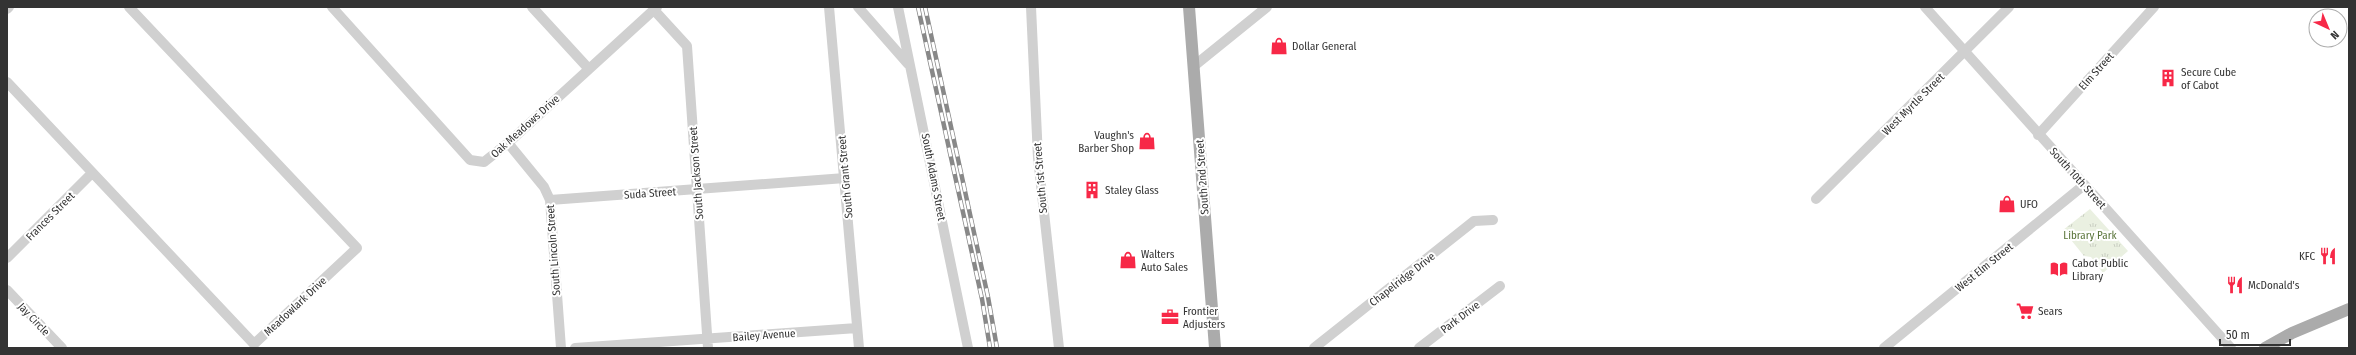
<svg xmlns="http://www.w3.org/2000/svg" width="2356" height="355" viewBox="0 0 2356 355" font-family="'Fira Sans Condensed',sans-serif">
  <defs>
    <pattern id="grass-tufts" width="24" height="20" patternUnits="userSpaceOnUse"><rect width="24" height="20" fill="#eaf0e1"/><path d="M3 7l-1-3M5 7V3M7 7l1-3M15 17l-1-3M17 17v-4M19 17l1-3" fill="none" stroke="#c9cec2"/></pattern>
  </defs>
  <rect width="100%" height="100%" fill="#fff"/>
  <!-- grass -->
  <path fill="url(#grass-tufts)" d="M 2090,209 L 2128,251 L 2103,273 L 2091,257 L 2084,256 L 2063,230 Z"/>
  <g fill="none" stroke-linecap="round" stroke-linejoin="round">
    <!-- minor -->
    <path stroke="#d0d0d0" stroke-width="10" d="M 332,7 L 470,160 L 484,162 L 508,143 L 657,7
      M 532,7 L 588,68
      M 829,7 L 859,348
      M 858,7 L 908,64
      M 898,7 L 968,348
      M 1031,7 L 1038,158 L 1059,348
      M 1925,7 L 2231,348
      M 7,9 L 9,7
      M 654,10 L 687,46 L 708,348
      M 1194,66 L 1267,7
      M 7,82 L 254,344 L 357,248 L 129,7
      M 2038,135 L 2154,7
      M 508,143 L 544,187 L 550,200 L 561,348
      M 1816,199 L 2009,7
      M 550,200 L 845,178
      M 7,258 L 92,173
      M 7,290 L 62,348
      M 575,348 L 857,328
      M 1314,348 L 1474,221 L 1493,220
      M 1419,348 L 1500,286
      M 1884,348 L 2084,185"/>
    <!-- major -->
    <path stroke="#ababab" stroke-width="12" d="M 1189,7 L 1215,348
      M 2265,348 L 2292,333 L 2349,309"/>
    <!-- rail casing -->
    <g stroke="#888" stroke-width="4.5">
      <path id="rail" d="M 918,7 L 982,299 L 990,348
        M 925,7 L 988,297 L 997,348"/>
    </g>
    <!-- rail -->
    <use href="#rail" stroke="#fff" stroke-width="3" stroke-dasharray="9" stroke-linecap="butt"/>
  </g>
  <!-- icons -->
  <defs>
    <g id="shop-bare" transform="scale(1.38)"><path d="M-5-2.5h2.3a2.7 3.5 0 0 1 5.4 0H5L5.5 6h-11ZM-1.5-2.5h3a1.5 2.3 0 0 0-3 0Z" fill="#f72847" stroke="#fff" stroke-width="2.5" paint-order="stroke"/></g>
    <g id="building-bare" transform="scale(1.38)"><path d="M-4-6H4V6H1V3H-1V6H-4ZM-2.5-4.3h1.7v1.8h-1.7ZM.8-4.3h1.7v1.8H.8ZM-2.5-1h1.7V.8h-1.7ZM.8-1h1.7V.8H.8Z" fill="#f72847" stroke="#fff" stroke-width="2.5" paint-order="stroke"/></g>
    <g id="restaurant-bare" transform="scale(1.38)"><path d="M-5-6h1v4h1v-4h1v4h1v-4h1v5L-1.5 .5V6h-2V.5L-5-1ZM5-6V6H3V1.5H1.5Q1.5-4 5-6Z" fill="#f72847" stroke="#fff" stroke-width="2.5" paint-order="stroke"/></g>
    <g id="library-bare" transform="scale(1.38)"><path d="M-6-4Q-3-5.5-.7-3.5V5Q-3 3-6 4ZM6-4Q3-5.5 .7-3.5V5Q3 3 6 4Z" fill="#f72847" stroke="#fff" stroke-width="2.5" paint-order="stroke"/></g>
    <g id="supermarket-bare" transform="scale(1.38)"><path d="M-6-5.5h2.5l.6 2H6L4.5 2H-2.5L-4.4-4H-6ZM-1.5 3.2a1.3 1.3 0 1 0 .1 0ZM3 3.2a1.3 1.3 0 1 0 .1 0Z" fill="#f72847" stroke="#fff" stroke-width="2.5" paint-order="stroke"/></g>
    <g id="office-bare" transform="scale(1.38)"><path d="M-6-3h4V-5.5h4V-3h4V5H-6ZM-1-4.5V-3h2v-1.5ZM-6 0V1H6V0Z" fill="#f72847" stroke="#fff" stroke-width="2.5" paint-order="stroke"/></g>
  </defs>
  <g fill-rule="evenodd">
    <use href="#shop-bare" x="1279" y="46"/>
    <use href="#building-bare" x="2168" y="78"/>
    <use href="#shop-bare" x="1147" y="141"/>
    <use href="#building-bare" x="1092" y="190"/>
    <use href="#shop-bare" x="2007" y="204"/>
    <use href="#restaurant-bare" x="2328" y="256"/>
    <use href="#shop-bare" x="1128" y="260"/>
    <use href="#library-bare" x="2059" y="269"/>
    <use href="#restaurant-bare" x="2235" y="285"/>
    <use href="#supermarket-bare" x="2025" y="311"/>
    <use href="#office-bare" x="1170" y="317"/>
  </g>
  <g text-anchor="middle" stroke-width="4" stroke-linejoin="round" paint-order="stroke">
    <!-- poi labels -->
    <g font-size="11" fill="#333" stroke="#fff" text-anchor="start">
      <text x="1292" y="50">Dollar General</text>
      <text x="2181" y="76">Secure Cube<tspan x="2181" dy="13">of Cabot</tspan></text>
      <text x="1134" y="139" text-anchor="end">Vaughn's<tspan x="1134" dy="13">Barber Shop</tspan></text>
      <text x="1105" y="194">Staley Glass</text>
      <text x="2020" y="208">UFO</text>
      <text x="1141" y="258">Walters<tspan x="1141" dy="13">Auto Sales</tspan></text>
      <text x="2315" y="260" text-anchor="end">KFC</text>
      <text x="2072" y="267">Cabot Public<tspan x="2072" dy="13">Library</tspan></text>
      <text x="2248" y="289">McDonald's</text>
      <text x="1183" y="315">Frontier<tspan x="1183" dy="13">Adjusters</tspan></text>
      <text x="2038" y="315">Sears</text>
    </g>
    <!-- street labels -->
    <g font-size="11" fill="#333" stroke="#fff">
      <text transform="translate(2096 71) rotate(-48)" y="4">Elm Street</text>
      <text transform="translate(1913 104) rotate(-45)" y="4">West Myrtle Street</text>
      <text transform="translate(525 126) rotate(-42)" y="4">Oak Meadows Drive</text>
      <text transform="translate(696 173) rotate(-94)" y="4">South Jackson Street</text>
      <text transform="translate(845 177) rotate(-95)" y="4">South Grant Street</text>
      <text transform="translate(934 177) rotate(79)" y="4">South Adams Street</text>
      <text transform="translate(1202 177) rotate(-94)" y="4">South 2nd Street</text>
      <text transform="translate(1040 178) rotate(-95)" y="4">South 1st Street</text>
      <text transform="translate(2078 178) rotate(48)" y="4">South 10th Street</text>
      <text transform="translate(650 193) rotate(-4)" y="4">Suda Street</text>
      <text transform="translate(50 216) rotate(-45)" y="4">Frances Street</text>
      <text transform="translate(553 250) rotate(-94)" y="4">South Lincoln Street</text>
      <text transform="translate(1984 267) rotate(-39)" y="4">West Elm Street</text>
      <text transform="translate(1402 279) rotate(-38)" y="4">Chapelridge Drive</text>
      <text transform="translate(295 306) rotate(-43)" y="4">Meadowlark Drive</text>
      <text transform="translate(1460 317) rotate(-37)" y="4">Park Drive</text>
      <text transform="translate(34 319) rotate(47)" y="4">Jay Circle</text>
      <text transform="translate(764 335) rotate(-4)" y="4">Bailey Avenue</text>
    </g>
    <!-- park labels -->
    <g font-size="11" fill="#5a753a" stroke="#fff">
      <text x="2090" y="239">Library Park</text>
    </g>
  </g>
  <!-- border -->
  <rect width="2356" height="355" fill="none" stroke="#333333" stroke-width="16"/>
  <!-- north arrow -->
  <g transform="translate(2328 28) rotate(136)"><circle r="19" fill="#ffffff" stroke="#adadad"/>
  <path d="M0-3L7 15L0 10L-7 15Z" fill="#f72847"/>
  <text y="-6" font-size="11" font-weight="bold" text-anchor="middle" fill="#333333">N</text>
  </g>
  <!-- scale -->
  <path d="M2220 339v6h70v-6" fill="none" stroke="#333333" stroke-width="2"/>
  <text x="2226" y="339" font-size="12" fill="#333333" stroke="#ffffff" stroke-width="3" paint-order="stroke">50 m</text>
</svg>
